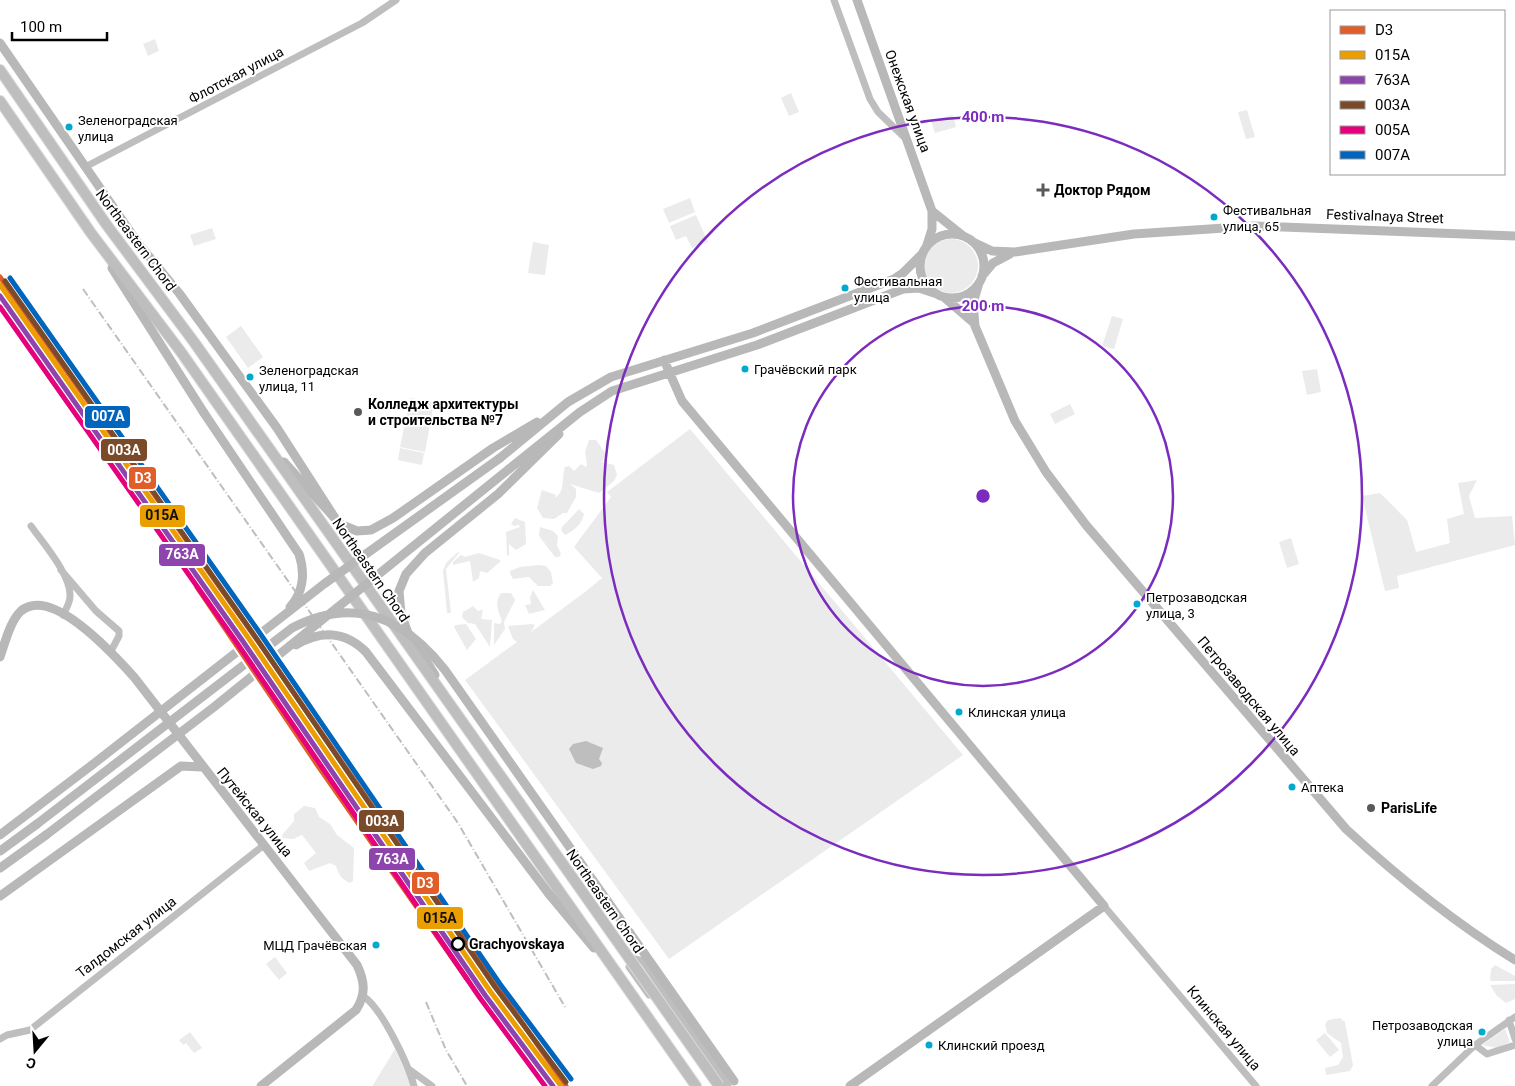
<svg xmlns="http://www.w3.org/2000/svg" width="1515" height="1086" viewBox="0 0 1515 1086" font-family="Roboto,sans-serif">
  <rect width="100%" height="100%" fill="#fff"/>
  <!-- green -->
  <path fill="#ebebeb" d="M 155,39 L 159,51 L 148,56 L 143,44 Z
    M 791,93 L 799,112 L 789,116 L 781,98 Z
    M 1247,110 L 1255,137 L 1246,139 L 1238,112 Z
    M 953,115 L 956,127 L 935,133 L 931,121 Z
    M 690,198 L 695,212 L 669,223 L 663,209 Z
    M 696,215 L 708,242 L 692,248 L 686,236 L 676,240 L 670,226 Z
    M 212,228 L 216,239 L 194,246 L 190,235 Z
    M924 266a27 27 0 1 1 54 0a27 27 0 1 1-54 0Z
    M 533,242 L 549,245 L 545,275 L 528,273 Z
    M 1112,316 L 1123,319 L 1114,349 L 1102,346 Z
    M 241,326 L 263,357 L 248,368 L 226,337 Z
    M 1317,369 L 1321,392 L 1307,395 L 1302,371 Z
    M 410,398 L 434,403 L 425,452 L 400,447 Z
    M 1070,404 L 1075,414 L 1055,424 L 1050,414 Z
    M 690,429 L 963,755 L 669,959 L 465,680 L 517,642 L 513,639 L 508,626 L 532,624 L 535,625 L 531,632 L 585,592 L 602,578 L 574,547 L 611,497 L 607,492 Z
    M 589,440 L 596,440 L 606,454 L 602,462 L 614,465 L 617,475 L 614,481 L 599,493 L 570,484 L 576,489 L 576,497 L 567,513 L 563,513 L 554,519 L 543,518 L 537,508 L 542,490 L 556,495 L 555,498 C 566,491 561,478 565,467 L 569,466 L 574,471 L 581,464 L 586,467 L 587,465 L 585,452 Z
    M 400,448 L 424,453 L 422,465 L 398,460 Z
    M 1477,480 L 1469,496 L 1475,518 L 1512,516 L 1515,545 L 1397,576 L 1399,588 L 1385,591 L 1362,496 L 1380,493 L 1407,520 L 1416,552 L 1450,543 L 1447,519 L 1464,514 L 1458,483 Z
    M 579,509 L 584,514 C 582,524 574,531 565,535 L 561,530 L 562,527 Z
    M 515,518 L 525,522 L 526,544 L 516,550 L 509,544 L 509,556 L 507,555 L 506,532 L 520,527 L 519,525 L 514,526 L 511,524 Z
    M 540,527 L 553,531 L 558,536 L 557,545 L 561,554 L 559,557 L 555,557 L 539,536 Z
    M 1291,538 L 1299,564 L 1287,568 L 1279,542 Z
    M 458,552 L 459,553 L 446,569 L 451,613 L 447,613 L 443,571 L 446,563 Z
    M 479,553 L 500,560 L 500,562 L 487,573 L 480,571 L 479,578 L 473,582 L 470,561 L 453,565 L 453,562 L 461,555 L 465,557 Z
    M 539,565 L 546,566 L 551,572 L 553,583 L 550,586 L 538,586 L 529,577 L 513,579 L 510,573 L 510,571 L 520,567 Z
    M 533,590 L 545,610 L 529,614 L 525,605 L 531,604 L 530,598 Z
    M 501,593 L 511,593 L 515,600 L 504,622 L 505,629 L 494,645 L 494,623 L 500,624 L 502,621 C 498,611 494,602 501,593 Z
    M 473,606 L 478,611 L 483,610 L 481,619 L 492,620 L 490,647 L 475,624 L 468,623 L 462,617 L 463,612 Z
    M 466,624 L 476,639 L 467,650 L 454,627 L 455,625 Z
    M 304,806 L 315,808 L 319,817 L 330,824 L 337,835 L 354,848 L 353,881 L 350,883 C 341,879 339,875 336,866 L 330,863 L 309,871 L 304,863 L 316,853 L 302,835 L 293,839 L 283,838 L 282,835 L 294,821 L 294,814 Z
    M 275,957 L 287,973 L 279,980 L 266,964 Z
    M 1495,965 L 1515,976 L 1515,981 L 1490,981 L 1491,969 Z
    M 1515,984 L 1515,999 L 1506,1003 L 1497,996 L 1490,985 Z
    M 1340,1018 L 1345,1022 L 1353,1065 L 1350,1071 L 1326,1075 L 1325,1068 L 1338,1065 L 1343,1057 L 1341,1043 L 1327,1033 L 1325,1024 L 1328,1020 Z
    M 1505,1029 L 1510,1042 L 1497,1048 L 1482,1045 Z
    M 190,1032 L 202,1048 L 194,1053 L 186,1043 L 183,1045 L 179,1040 Z
    M 1325,1033 L 1339,1050 L 1330,1057 L 1316,1040 Z
    M 395,1049 L 412,1086 L 373,1086 L 373,1085 Z"/>
  <!-- water -->
  <path fill="#bebebe" d="M 586,741 L 603,748 L 599,759 L 602,763 L 601,766 L 593,769 L 576,763 L 569,749 L 573,744 Z"/>
  <g fill="none" stroke-linecap="round" stroke-linejoin="round">
    <!-- primary casing -->
    <g stroke="#dbdbdb" stroke-width="12">
      <path id="primary" d="M 0,70 L 106,224 L 194,342 L 572,877
        M 0,101 L 91,233 L 181,352 L 696,1086"/>
    </g>
    <!-- street -->
    <path stroke="#bebebe" stroke-width="7" d="M 834,0 L 870,99 L 878,112 L 906,139
      M 85,167 L 362,23 L 396,0
      M 31,526 C 43,543 71,575 70,596 C 70,603 66,609 63,615
      M 61,570 L 96,611 L 119,631 L 119,636 L 111,651
      M 1104,906 L 1256,1086
      M 649,995 L 629,967 L 633,958 L 643,961 L 728,1086
      M 363,996 C 382,1008 408,1064 414,1086
      M 1509,1020 L 1515,1039
      M 0,1039 L 7,1035 L 30,1030 L 264,845
      M 1475,1045 L 1487,1054 L 1515,1045
      M 410,1070 L 432,1086
      M 1432,1086 L 1475,1045 L 1515,1017"/>
    <!-- secondary -->
    <path stroke="#b8b8b8" stroke-width="9" d="M 857,0 L 932,211 L 932,229 L 926,248
      M 0,43 L 138,243 L 179,293 L 277,428 L 335,518
      M 932,211 L 962,235
      M920 266a32 32 0 1 1 64 0a32 32 0 1 1-64 0Z
      M 973,242 L 992,251 L 1015,252 L 1134,234 L 1255,226 L 1515,236
      M 112,268 L 204,413
      M 982,276 L 993,263 L 1010,254
      M 979,283 L 973,303 L 975,326 L 1015,421 L 1046,472 L 1086,525 L 1346,829 C 1398,877 1455,923 1515,960
      M 945,298 L 974,323
      M 664,360 L 682,401 L 1104,906 L 850,1086
      M 500,458 L 568,402 L 611,377 L 753,333 L 894,279 L 903,273 L 923,253
      M 284,462 L 340,524 L 357,531 L 371,530 L 393,518 L 493,448 L 537,422
      M 509,469 L 580,412 L 612,391 L 757,345 L 903,289 L 919,288 L 934,293
      M 0,657 C 5,643 10,621 21,611 C 52,585 116,657 134,677 L 357,965 C 365,982 366,994 356,1010 L 261,1086
      M 435,675 L 408,633 L 401,614 L 399,591 L 406,574 L 425,553 L 498,494 L 559,434
      M 0,835 L 92,765
      M 0,851 L 37,824
      M 0,868 L 46,835
      M 549,894 L 594,948
      M 0,896 L 181,766 L 202,767"/>
    <!-- primary -->
    <use href="#primary" stroke="#bebebe" stroke-width="10"/>
    <!-- rail -->
    <path stroke="#bebebe" stroke-width="2" stroke-dasharray="8 2.5 1 2.5" stroke-linecap="butt" d="M 83,289 L 458,823 L 565,1007
      M 426,1002 L 446,1050 L 467,1086"/>
    <!-- primary-bridge casing -->
    <g stroke="#dbdbdb" stroke-width="12" stroke-linecap="butt">
      <path id="primary-bridge" d="M 572,877 L 719,1086"/>
    </g>
    <!-- secondary-bridge -->
    <path stroke="#b8b8b8" stroke-width="9" d="M 204,413 L 299,554 C 305,572 304,592 290,607
      M 296,645 C 321,630 345,631 366,652 L 549,894
      M 92,765 L 324,584 L 500,458
      M 37,824 L 292,628 C 355,595 404,618 445,670 L 734,1081
      M 46,835 L 214,707 L 509,469"/>
    <!-- primary-bridge -->
    <use href="#primary-bridge" stroke="#bebebe" stroke-width="10"/>
    <!-- rail-1 casing -->
    <g stroke="#fff" stroke-width="9">
      <path id="rail-1" d="M 0,277 L 260,644 L 566,1086
        M 197,587 L 316,763 L 467,979"/>
    </g>
    <!-- rail-2 casing -->
    <g stroke="#fff" stroke-width="9">
      <path id="rail-2" d="M 0,285 L 247,636 L 490,991 L 561,1086"/>
    </g>
    <!-- rail-3 casing -->
    <g stroke="#fff" stroke-width="9">
      <path id="rail-3" d="M 0,296 L 242,640 L 485,995 L 553,1086"/>
    </g>
    <!-- rail-4 casing -->
    <g stroke="#fff" stroke-width="9">
      <path id="rail-4" d="M 5,281 L 252,632 L 495,987 L 566,1082"/>
    </g>
    <!-- rail-5 casing -->
    <g stroke="#fff" stroke-width="9">
      <path id="rail-5" d="M 0,307 L 237,643 L 480,998 L 545,1086"/>
    </g>
    <!-- rail-6 casing -->
    <g stroke="#fff" stroke-width="9">
      <path id="rail-6" d="M 10,278 L 257,629 L 500,984 L 571,1079"/>
    </g>
    <!-- rail-1 -->
    <use href="#rail-1" stroke="#e15d29" stroke-width="5"/>
    <!-- rail-2 -->
    <use href="#rail-2" stroke="#eb9e00" stroke-width="5"/>
    <!-- rail-3 -->
    <use href="#rail-3" stroke="#8e44ad" stroke-width="5"/>
    <!-- rail-4 -->
    <use href="#rail-4" stroke="#7a4b2a" stroke-width="5"/>
    <!-- rail-5 -->
    <use href="#rail-5" stroke="#e5007d" stroke-width="5"/>
    <!-- rail-6 -->
    <use href="#rail-6" stroke="#0065bd" stroke-width="5"/>
  </g>
  <!-- distance rings -->
  <g fill="none" stroke="#7b2cbf" stroke-width="2.5">
    <circle cx="983" cy="496" r="190"/>
    <circle cx="983" cy="496" r="379"/>
  </g>
  <!-- markers -->
  <g fill="#00a9ce" stroke="#fff" stroke-width="2">
    <circle cx="69" cy="127" r="4.5"/>
    <circle cx="1214" cy="217" r="4.5"/>
    <circle cx="845" cy="288" r="4.5"/>
    <circle cx="745" cy="369" r="4.5"/>
    <circle cx="250" cy="377" r="4.5"/>
    <circle cx="1137" cy="604" r="4.5"/>
    <circle cx="959" cy="712" r="4.5"/>
    <circle cx="1292" cy="787" r="4.5"/>
    <circle cx="376" cy="945" r="4.5"/>
    <circle cx="1482" cy="1032" r="4.5"/>
    <circle cx="929" cy="1045" r="4.5"/>
  </g>
  <g fill="#595959" stroke="#fff" stroke-width="2">
    <path d="M1040.5 182.5h5v5h5v5h-5v5h-5v-5h-5v-5h5z"/>
    <circle cx="358" cy="412" r="5"/>
    <circle cx="1371" cy="808" r="5"/>
  </g>
  <circle fill="#fff" stroke="#000" stroke-width="2.5" cx="458" cy="944" r="6"/>
  <g text-anchor="middle" stroke-width="4" stroke-linejoin="round" paint-order="stroke">
    <!-- bus labels -->
    <g font-size="13" fill="#000" stroke="#fff" text-anchor="start">
      <text x="78" y="125">Зеленоградская<tspan x="78" dy="16">улица</tspan></text>
      <text x="1223" y="215">Фестивальная<tspan x="1223" dy="16">улица, 65</tspan></text>
      <text x="854" y="286">Фестивальная<tspan x="854" dy="16">улица</tspan></text>
      <text x="754" y="374">Грачёвский парк</text>
      <text x="259" y="375">Зеленоградская<tspan x="259" dy="16">улица, 11</tspan></text>
      <text x="1146" y="602">Петрозаводская<tspan x="1146" dy="16">улица, 3</tspan></text>
      <text x="968" y="717">Клинская улица</text>
      <text x="1301" y="792">Аптека</text>
      <text x="367" y="950" text-anchor="end">МЦД Грачёвская</text>
      <text x="1473" y="1030" text-anchor="end">Петрозаводская<tspan x="1473" dy="16">улица</tspan></text>
      <text x="938" y="1050">Клинский проезд</text>
    </g>
    <!-- street labels -->
    <g font-size="14" fill="#000" stroke="#fff">
      <text transform="translate(236 75) rotate(-28)" y="5">Флотская улица</text>
      <text transform="translate(908 101) rotate(70)" y="5">Онежская улица</text>
      <text transform="translate(1385 216) rotate(2)" y="5">Festivalnaya Street</text>
      <text transform="translate(136 240) rotate(53)" y="5">Northeastern Chord</text>
      <text transform="translate(371 570) rotate(55)" y="5">Northeastern Chord</text>
      <text transform="translate(1249 696) rotate(50)" y="5">Петрозаводская улица</text>
      <text transform="translate(255 812) rotate(51)" y="5">Путейская улица</text>
      <text transform="translate(605 901) rotate(55)" y="5">Northeastern Chord</text>
      <text transform="translate(126 937) rotate(-38)" y="5">Талдомская улица</text>
      <text transform="translate(1224 1028) rotate(50)" y="5">Клинская улица</text>
    </g>
    <!-- poi labels -->
    <g font-size="14" font-weight="bold" fill="#000" stroke="#fff" text-anchor="start">
      <text x="1054" y="195">Доктор Рядом</text>
      <text x="368" y="409">Колледж архитектуры<tspan x="368" dy="16">и строительства №7</tspan></text>
      <text x="1381" y="813">ParisLife</text>
    </g>
    <!-- stop labels -->
    <g font-size="14" font-weight="bold" fill="#000" stroke="#fff" text-anchor="start">
      <text x="469" y="949">Grachyovskaya</text>
    </g>
  </g>
  <circle cx="983" cy="496" r="8" fill="#7b2cbf" stroke="#fff" stroke-width="2.5"/>
  <g font-size="15" text-anchor="middle" font-weight="bold" fill="#7b2cbf" stroke="#fff" stroke-width="4" stroke-linejoin="round" paint-order="stroke">
    <text x="983" y="122">400 m</text>
    <text x="983" y="311">200 m</text>
  </g>
  <g stroke="#fff" stroke-width="2">
    <rect x="84" y="405" width="47" height="24" rx="5" fill="#0065bd"/>
    <rect x="100" y="438" width="48" height="24" rx="5" fill="#7a4b2a"/>
    <rect x="128" y="466" width="29" height="24" rx="5" fill="#e15d29"/>
    <rect x="139" y="504" width="47" height="24" rx="5" fill="#eb9e00"/>
    <rect x="158" y="543" width="48" height="24" rx="5" fill="#8e44ad"/>
    <rect x="358" y="809" width="47" height="24" rx="5" fill="#7a4b2a"/>
    <rect x="368" y="847" width="48" height="24" rx="5" fill="#8e44ad"/>
    <rect x="411" y="871" width="29" height="24" rx="5" fill="#e15d29"/>
    <rect x="416" y="906" width="48" height="24" rx="5" fill="#eb9e00"/>
  </g>
  <g font-size="14" text-anchor="middle" font-weight="bold" fill="#fff">
    <text x="108" y="421">007А</text>
    <text x="124" y="455">003А</text>
    <text x="143" y="483">D3</text>
    <text x="182" y="559">763А</text>
    <text x="382" y="826">003А</text>
    <text x="392" y="864">763А</text>
    <text x="425" y="888">D3</text>
  </g>
  <g font-size="14" text-anchor="middle" font-weight="bold" fill="#111">
    <text x="162" y="520">015А</text>
    <text x="440" y="923">015А</text>
  </g>
  <!-- legend -->
  <rect x="1330" y="10" width="175" height="165" fill="#ffffff" stroke="#999999"/>
  <rect x="1340" y="26" width="25" height="8" fill="#e15d29" stroke="#999999"/>
  <text x="1375" y="35" font-size="15" fill="#000000">D3</text>
  <rect x="1340" y="51" width="25" height="8" fill="#eb9e00" stroke="#999999"/>
  <text x="1375" y="60" font-size="15" fill="#000000">015А</text>
  <rect x="1340" y="76" width="25" height="8" fill="#8e44ad" stroke="#999999"/>
  <text x="1375" y="85" font-size="15" fill="#000000">763А</text>
  <rect x="1340" y="101" width="25" height="8" fill="#7a4b2a" stroke="#999999"/>
  <text x="1375" y="110" font-size="15" fill="#000000">003А</text>
  <rect x="1340" y="126" width="25" height="8" fill="#e5007d" stroke="#999999"/>
  <text x="1375" y="135" font-size="15" fill="#000000">005А</text>
  <rect x="1340" y="151" width="25" height="8" fill="#0065bd" stroke="#999999"/>
  <text x="1375" y="160" font-size="15" fill="#000000">007А</text>
  <!-- north arrow -->
  <g transform="translate(35 1051) rotate(198)" stroke="#ffffff" stroke-width="4" paint-order="stroke">
  <path d="M0-4L9 19L0 12L-9 19Z" fill="#000000"/>
  <text y="-8" font-size="14" font-weight="bold" text-anchor="middle" fill="#000000">С</text>
  </g>
  <!-- scale -->
  <path d="M12 32v8h95v-8" fill="none" stroke="#000000" stroke-width="2.5"/>
  <text x="20" y="32" font-size="15" fill="#000000" stroke="#ffffff" stroke-width="4" paint-order="stroke">100 m</text>
</svg>
